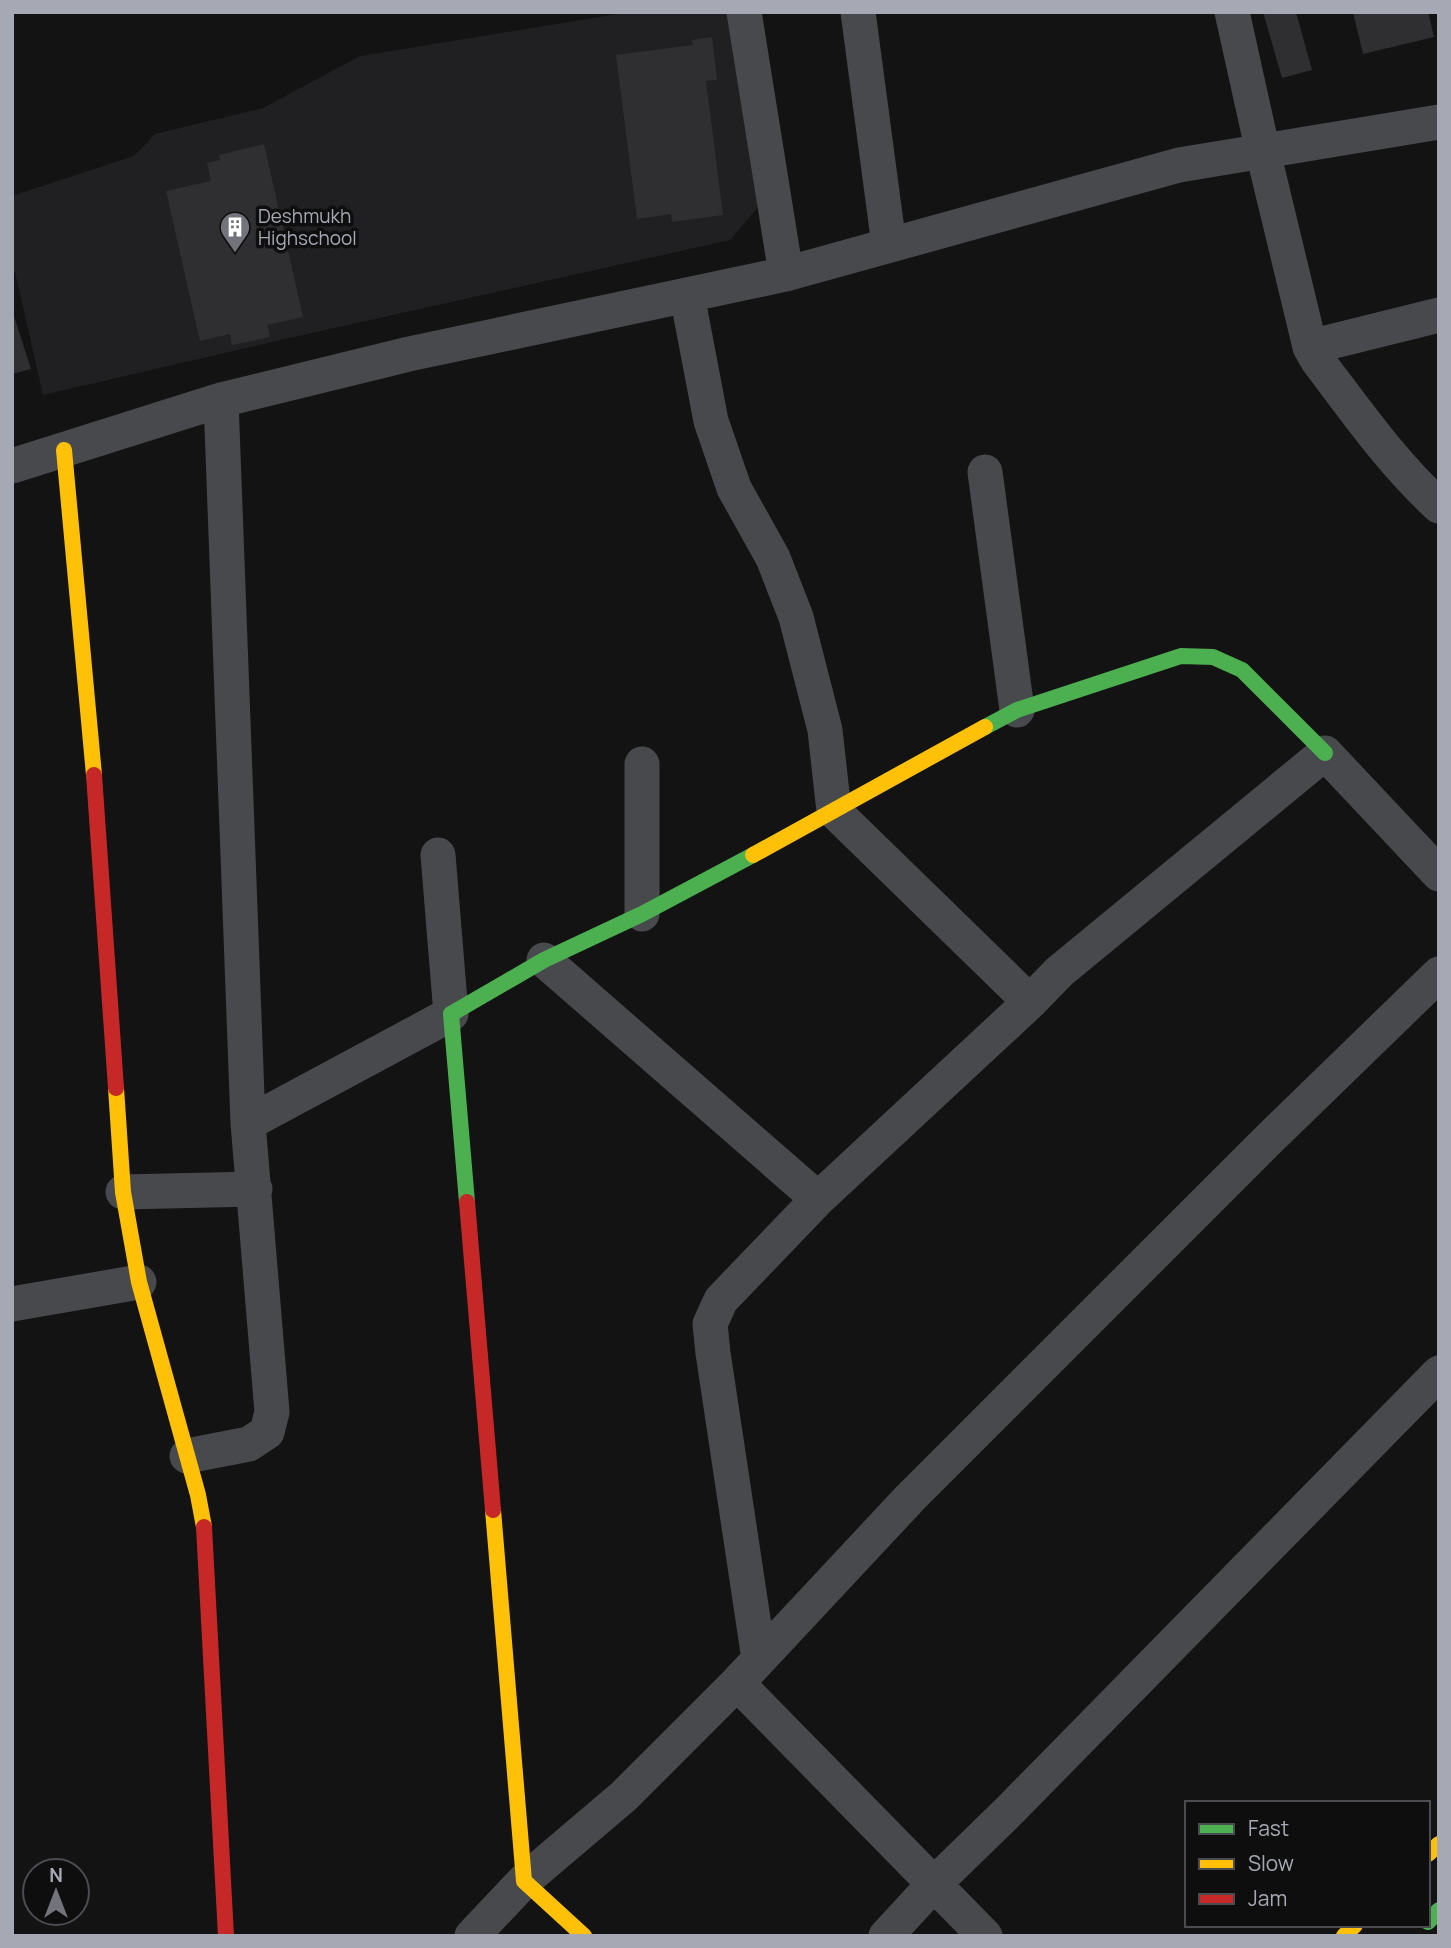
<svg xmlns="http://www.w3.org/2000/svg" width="1451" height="1948" viewBox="0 0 1451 1948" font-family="Manrope,sans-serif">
  <rect width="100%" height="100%" fill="#131314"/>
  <!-- built -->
  <path fill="#202022" d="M 630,12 L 727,12 L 758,207 L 730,240 L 307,334 L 43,395 L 15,272 L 12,272 L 12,196 L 134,156 L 155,134 L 263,108 L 360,56 Z"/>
  <!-- building -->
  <path fill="#2f2f31" d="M 1263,12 L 1296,12 L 1312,70 L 1282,78 Z
    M 1353,12 L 1428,12 L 1434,37 L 1363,54 Z
    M 712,37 L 717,80 L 706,81 L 723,215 L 672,222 L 671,214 L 637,219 L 616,55 L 693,45 L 692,40 Z
    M 264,144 L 303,317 L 267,325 L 270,337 L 232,345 L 230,334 L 200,341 L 166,191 L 211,181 L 207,163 L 220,160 L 219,155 Z
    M 12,310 L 31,369 L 12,374 Z"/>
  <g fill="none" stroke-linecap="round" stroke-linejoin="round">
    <!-- street -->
    <path stroke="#48494d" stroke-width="35" d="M 744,12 L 786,274
      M 858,12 L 889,245
      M 1232,12 L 1263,152 L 1310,347 L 1318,361 C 1356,411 1392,463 1439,506
      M 687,295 L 711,421 L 734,488 L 773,558 L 796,617 L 825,730 L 834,811 L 1030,1002
      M 1310,347 L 1439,315
      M 221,400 L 248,1123
      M 12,466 L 221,400 L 409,354 L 786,274 L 1179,165 L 1439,122
      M 985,472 L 1017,710
      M 642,914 L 642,764
      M 544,960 L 818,1199
      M 123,1192 L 255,1189
      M 12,1304 L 139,1282
      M 187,1456 L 249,1444 L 267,1432 L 272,1412 L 248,1123 L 451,1014 L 438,855
      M 759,1659 L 713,1353 L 710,1324 L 721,1300 L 818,1199 L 1030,1002 L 1059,972 L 1325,753 L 1439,874
      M 737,1683 L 985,1936
      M 472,1936 L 524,1881 L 624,1796 L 737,1683 L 910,1498 L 1263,1145 L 1439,974
      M 886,1936 L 934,1884 L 1009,1811 L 1439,1373"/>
    <!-- fast -->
    <path stroke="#4caf50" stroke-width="16" d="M 985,727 L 1017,710 L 1181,656 L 1213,657 L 1242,670 L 1325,753
      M 467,1202 L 451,1014 L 544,960 L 642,914 L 753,855
      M 1428,1922 L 1439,1910"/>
    <!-- slow -->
    <path stroke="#ffc107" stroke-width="16" d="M 64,450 L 94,775
      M 753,855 L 985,727
      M 116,1088 L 123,1192 L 139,1282 L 198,1495 L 204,1527
      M 493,1510 L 524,1881 L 584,1936
      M 1428,1854 L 1439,1844
      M 1344,1936 L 1355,1925"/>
    <!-- jam -->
    <path stroke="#c62828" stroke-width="16" d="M 94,775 L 116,1088
      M 467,1202 L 493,1510
      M 204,1527 L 226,1936"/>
  </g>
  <!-- icons -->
  <defs>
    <g id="building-pin" transform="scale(1.575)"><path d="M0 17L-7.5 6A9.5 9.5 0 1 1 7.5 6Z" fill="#73747b" stroke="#0e0e0f"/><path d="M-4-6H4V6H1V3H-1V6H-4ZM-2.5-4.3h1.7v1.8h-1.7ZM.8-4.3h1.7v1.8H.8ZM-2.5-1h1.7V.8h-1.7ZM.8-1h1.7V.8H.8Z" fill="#fff"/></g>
  </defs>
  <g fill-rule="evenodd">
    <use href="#building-pin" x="235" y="227"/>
  </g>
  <g text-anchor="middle" stroke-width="7" stroke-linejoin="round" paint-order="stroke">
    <!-- poi labels -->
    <g font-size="19" fill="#a6a9b3" stroke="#0e0e0f" text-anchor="start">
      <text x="258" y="223">Deshmukh<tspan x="258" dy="22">Highschool</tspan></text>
    </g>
  </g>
  <!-- border -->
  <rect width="1451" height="1948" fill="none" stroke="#a6a9b3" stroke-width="28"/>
  <!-- legend -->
  <rect x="1185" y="1801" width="245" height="126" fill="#0e0e0f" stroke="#4b4c51" stroke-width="2"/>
  <rect x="1199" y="1824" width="35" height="10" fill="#4caf50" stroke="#4b4c51" stroke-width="2"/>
  <text x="1248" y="1836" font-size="21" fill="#a6a9b3">Fast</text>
  <rect x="1199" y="1859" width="35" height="10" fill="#ffc107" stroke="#4b4c51" stroke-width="2"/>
  <text x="1248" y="1871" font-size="21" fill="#a6a9b3">Slow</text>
  <rect x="1199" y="1894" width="35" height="10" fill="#c62828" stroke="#4b4c51" stroke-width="2"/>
  <text x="1248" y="1906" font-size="21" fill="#a6a9b3">Jam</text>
  <!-- north arrow -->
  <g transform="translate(56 1892)"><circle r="33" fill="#0e0e0f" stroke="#4b4c51" stroke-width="2"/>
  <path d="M0-5L12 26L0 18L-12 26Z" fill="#73747b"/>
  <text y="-10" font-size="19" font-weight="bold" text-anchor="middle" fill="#a6a9b3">N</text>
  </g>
</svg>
